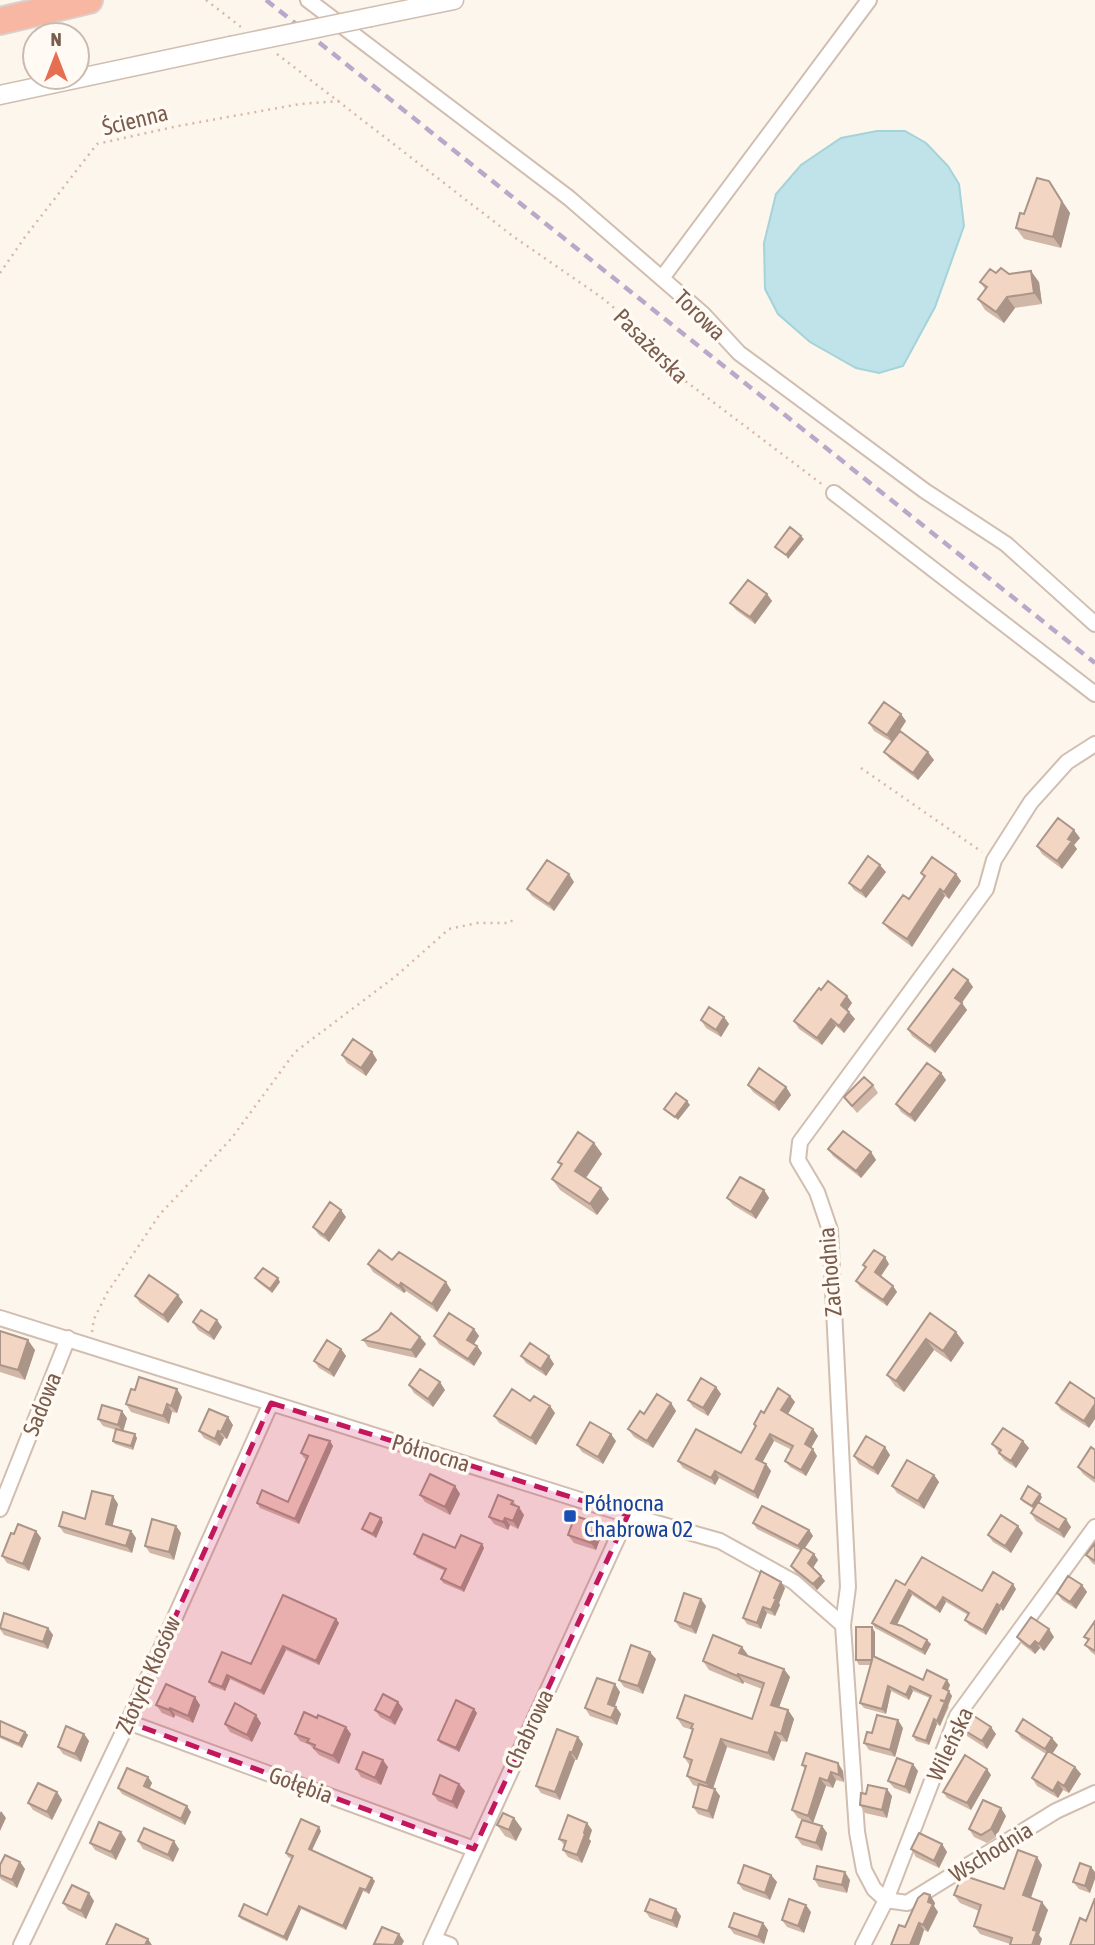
<svg xmlns="http://www.w3.org/2000/svg" width="1095" height="1945" viewBox="0 0 1095 1945" font-family="'Asap Condensed',sans-serif">
  <rect width="100%" height="100%" fill="#fdf6ec"/>
  <!-- water -->
  <path fill="#bfe3e8" stroke="#a5d3da" stroke-width="2" d="M 877,131 L 905,131 L 926,143 L 948,166 L 959,184 L 964,226 L 935,307 L 903,366 L 879,373 L 856,368 L 810,342 L 778,314 L 765,289 L 764,243 L 776,194 L 801,165 L 841,138 Z"/>
  <g fill="none" stroke-linecap="round" stroke-linejoin="round">
    <!-- minor casing -->
    <g stroke="#d1beb0" stroke-width="18">
      <path id="minor" d="M 308,0 L 569,198 L 703,314 L 739,353 L 925,491 L 1006,544 L 1095,624
        M 662,278 L 869,0
        M 834,493 L 1095,694
        M 0,1318 L 628,1515 L 720,1541 L 794,1582 L 843,1625
        M 0,1509 L 68,1338
        M 128,1722 L 474,1849
        M 886,1900 L 874,1889 L 864,1870 L 857,1832 L 843,1625 L 848,1587 L 830,1230 L 817,1192 L 798,1160 L 800,1142 L 986,889 L 994,860 L 1031,802 L 1067,762 L 1095,744
        M 886,1900 L 907,1903 L 1056,1811 L 1095,1793
        M 434,1939 L 450,1945
        M 21,1945 L 128,1722 L 271,1403
        M 431,1945 L 628,1515
        M 863,1945 L 886,1900 L 957,1716 L 1095,1527"/>
    </g>
    <!-- tertiary casing -->
    <g stroke="#d1beb0" stroke-width="21">
      <path id="tertiary" d="M 371,17 L 454,0
        M 0,95 L 230,46"/>
    </g>
    <!-- motorway casing -->
    <g stroke="#dad1cd" stroke-width="30">
      <path id="motorway" d="M 0,21 L 89,0"/>
    </g>
    <!-- path -->
    <path stroke="#d9b8a5" stroke-width="2.5" stroke-dasharray="2 5" stroke-linecap="butt" d="M 206,0 L 241,27
      M 277,54 L 514,237 L 601,297 L 648,336 L 684,380 L 823,485
      M 0,273 L 25,237 L 97,144 L 178,126 L 300,104 L 339,101
      M 861,768 L 982,852
      M 92,1332 L 94,1319 L 107,1293 L 160,1214 L 231,1139 L 295,1052 L 396,976 L 449,929 L 477,923 L 510,923 L 514,918"/>
    <!-- minor -->
    <use href="#minor" stroke="#fff" stroke-width="14"/>
    <!-- tertiary -->
    <use href="#tertiary" stroke="#fff" stroke-width="18"/>
    <!-- motorway -->
    <use href="#motorway" stroke="#f7b7a3" stroke-width="26"/>
    <!-- rail -->
    <path stroke="#b9a8c9" stroke-width="4.5" stroke-dasharray="10 7" stroke-linecap="butt" d="M 266,0 L 1095,663"/>
    <!-- tertiary-bridge casing -->
    <g stroke="#d1beb0" stroke-width="21" stroke-linecap="butt">
      <path id="tertiary-bridge" d="M 230,46 L 371,17"/>
    </g>
    <!-- tertiary-bridge -->
    <use href="#tertiary-bridge" stroke="#fff" stroke-width="18"/>
  </g>
  <!-- wall -->
  <path fill="#d1b7a8" d="M 1049,181 L 1070,213 L 1061,248 L 1024,239 L 1016,228 L 1024,214 Z
    M 996,273 L 1009,274 L 1039,282 L 1042,304 L 1015,308 L 1004,323 L 985,310 L 978,299 L 985,289 L 980,282 Z
    M 767,594 L 772,601 L 755,624 L 736,610 L 730,603 Z
    M 906,721 L 898,734 L 934,760 L 918,780 L 890,759 L 884,752 L 892,742 L 874,731 L 869,723 Z
    M 1080,838 L 1074,845 L 1077,849 L 1062,869 L 1042,854 L 1037,846 Z
    M 886,872 L 866,898 L 854,890 L 849,883 Z
    M 921,873 L 956,874 L 961,881 L 949,899 L 945,896 L 912,947 L 889,930 L 883,923 L 909,899 L 924,878 Z
    M 574,882 L 554,911 L 532,896 L 527,889 Z
    M 968,980 L 973,987 L 962,1003 L 967,1010 L 935,1053 L 912,1036 L 908,1029 Z
    M 821,990 L 847,996 L 852,1003 L 847,1010 L 855,1019 L 844,1033 L 836,1026 L 822,1045 L 799,1029 L 794,1021 Z
    M 724,1017 L 729,1024 L 721,1037 L 706,1028 L 701,1020 Z
    M 372,1052 L 377,1060 L 366,1076 L 347,1063 L 342,1055 Z
    M 941,1073 L 946,1080 L 915,1122 L 901,1112 L 896,1104 Z
    M 748,1085 L 786,1087 L 791,1095 L 779,1111 L 753,1092 Z
    M 873,1085 L 878,1093 L 857,1113 L 844,1097 Z
    M 594,1143 L 602,1154 L 586,1178 L 609,1199 L 597,1215 L 560,1190 L 552,1179 L 561,1166 L 558,1162 Z
    M 828,1149 L 871,1152 L 876,1160 L 861,1178 L 833,1156 Z
    M 764,1190 L 769,1198 L 756,1219 L 733,1205 L 727,1198 Z
    M 346,1217 L 329,1242 L 319,1235 L 313,1227 Z
    M 392,1260 L 451,1290 L 437,1312 L 406,1291 L 404,1293 L 373,1272 L 368,1264 Z
    M 889,1264 L 880,1277 L 893,1286 L 897,1292 L 887,1306 L 860,1287 L 856,1281 L 866,1268 L 863,1265 Z
    M 255,1278 L 280,1282 L 272,1293 L 258,1282 Z
    M 135,1296 L 183,1302 L 168,1323 L 140,1303 Z
    M 930,1313 L 956,1332 L 964,1343 L 951,1362 L 934,1350 L 904,1392 L 895,1386 L 887,1375 Z
    M 193,1322 L 222,1327 L 214,1340 L 198,1330 Z
    M 474,1329 L 479,1336 L 474,1344 L 477,1346 L 482,1353 L 474,1366 L 439,1344 L 434,1336 Z
    M 0,1331 L 35,1350 L 25,1380 L 0,1372 Z
    M 420,1337 L 426,1344 L 416,1358 L 368,1347 L 363,1340 Z
    M 341,1349 L 346,1356 L 334,1377 L 319,1368 L 314,1361 Z
    M 521,1356 L 554,1364 L 546,1376 L 526,1363 Z
    M 1070,1382 L 1089,1428 L 1061,1410 L 1056,1403 Z
    M 409,1385 L 445,1390 L 433,1407 L 414,1393 Z
    M 716,1387 L 721,1394 L 708,1416 L 693,1407 L 688,1400 Z
    M 135,1390 L 182,1397 L 177,1413 L 172,1412 L 169,1424 L 131,1412 L 126,1404 Z
    M 790,1396 L 795,1402 L 788,1414 L 818,1436 L 811,1448 L 817,1456 L 806,1476 L 790,1467 L 785,1461 L 792,1450 L 774,1441 L 762,1462 L 766,1464 L 771,1471 L 758,1499 L 719,1478 L 715,1485 L 683,1468 L 678,1461 L 741,1453 L 756,1427 L 754,1424 L 764,1413 Z
    M 530,1401 L 550,1406 L 555,1413 L 536,1445 L 499,1423 L 494,1416 Z
    M 671,1403 L 676,1411 L 653,1448 L 634,1437 L 628,1429 Z
    M 127,1418 L 123,1431 L 137,1438 L 133,1450 L 115,1444 L 113,1441 L 116,1430 L 103,1426 L 98,1419 Z
    M 233,1425 L 227,1439 L 224,1438 L 220,1446 L 204,1438 L 199,1431 Z
    M 330,1441 L 333,1446 L 299,1524 L 260,1508 L 257,1503 L 288,1502 L 306,1459 L 304,1458 L 301,1453 Z
    M 616,1441 L 603,1464 L 582,1452 L 577,1445 Z
    M 992,1444 L 1029,1448 L 1016,1468 L 1004,1460 Z
    M 1095,1450 L 1095,1483 L 1083,1474 L 1078,1467 Z
    M 890,1455 L 878,1475 L 859,1464 L 854,1456 Z
    M 934,1475 L 939,1482 L 924,1509 L 897,1493 L 892,1486 Z
    M 455,1486 L 460,1494 L 450,1515 L 425,1502 L 420,1495 Z
    M 1042,1497 L 1039,1503 L 1071,1527 L 1064,1538 L 1036,1521 L 1031,1513 L 1034,1509 L 1023,1502 L 1021,1499 Z
    M 513,1501 L 524,1515 L 518,1529 L 510,1525 L 508,1530 L 494,1524 L 489,1517 Z
    M 118,1504 L 112,1526 L 131,1531 L 136,1538 L 132,1553 L 64,1533 L 59,1526 L 85,1519 Z
    M 383,1522 L 376,1538 L 365,1532 L 362,1529 Z
    M 753,1523 L 809,1530 L 813,1536 L 805,1548 L 814,1554 L 818,1560 L 813,1568 L 825,1581 L 817,1590 L 795,1572 L 791,1566 L 801,1551 L 757,1529 Z
    M 176,1526 L 181,1533 L 174,1560 L 150,1553 L 145,1546 Z
    M 36,1531 L 41,1538 L 29,1571 L 7,1563 L 2,1556 Z
    M 603,1531 L 596,1550 L 574,1543 L 568,1535 Z
    M 1023,1533 L 1011,1553 L 993,1542 L 988,1535 Z
    M 1095,1543 L 1095,1565 L 1092,1563 L 1086,1555 Z
    M 482,1544 L 484,1548 L 464,1592 L 443,1583 L 441,1579 L 445,1571 L 417,1558 L 414,1554 Z
    M 905,1585 L 982,1591 L 1016,1589 L 1003,1611 L 1001,1609 L 986,1635 L 969,1625 L 965,1620 L 968,1615 L 946,1602 L 940,1613 L 912,1595 L 897,1625 L 931,1644 L 925,1655 L 875,1628 L 872,1623 Z
    M 1082,1585 L 1087,1592 L 1076,1609 L 1062,1600 L 1057,1593 Z
    M 785,1588 L 779,1603 L 780,1605 L 775,1616 L 767,1613 L 761,1629 L 747,1624 L 743,1618 Z
    M 283,1595 L 336,1619 L 339,1623 L 319,1665 L 286,1650 L 264,1695 L 230,1679 L 225,1691 L 212,1686 L 209,1682 L 251,1664 Z
    M 706,1606 L 696,1634 L 680,1628 L 675,1621 Z
    M 1095,1621 L 1095,1655 L 1091,1652 L 1085,1645 L 1088,1641 L 1084,1637 Z
    M 0,1625 L 48,1628 L 53,1635 L 48,1649 L 4,1635 L 0,1629 Z
    M 875,1632 L 875,1658 L 923,1680 L 947,1680 L 950,1685 L 948,1691 L 952,1696 L 948,1706 L 949,1707 L 940,1726 L 937,1724 L 929,1745 L 916,1741 L 913,1736 L 930,1698 L 913,1691 L 909,1700 L 891,1691 L 886,1714 L 864,1708 L 860,1703 L 871,1665 L 859,1665 L 856,1660 Z
    M 1017,1637 L 1054,1637 L 1044,1651 L 1040,1648 L 1035,1654 L 1022,1644 Z
    M 742,1647 L 748,1656 L 790,1677 L 779,1707 L 788,1710 L 794,1719 L 787,1742 L 781,1741 L 774,1761 L 727,1747 L 713,1789 L 720,1796 L 713,1819 L 698,1814 L 693,1807 L 699,1787 L 693,1785 L 687,1776 L 690,1766 L 684,1757 L 693,1730 L 683,1727 L 677,1718 L 752,1719 L 762,1689 L 744,1682 L 743,1684 L 709,1670 L 703,1661 Z
    M 656,1659 L 643,1694 L 624,1687 L 619,1680 Z
    M 620,1692 L 615,1706 L 621,1714 L 617,1725 L 590,1716 L 585,1708 Z
    M 398,1702 L 403,1709 L 395,1725 L 380,1717 L 375,1710 Z
    M 156,1705 L 200,1705 L 193,1723 L 175,1715 L 174,1718 L 162,1713 Z
    M 474,1709 L 477,1713 L 459,1752 L 440,1743 L 438,1740 Z
    M 317,1718 L 351,1734 L 339,1764 L 319,1755 L 310,1745 L 300,1741 L 295,1734 Z
    M 0,1721 L 25,1732 L 28,1735 L 22,1748 L 0,1738 Z
    M 261,1723 L 252,1742 L 230,1732 L 225,1724 Z
    M 903,1728 L 895,1757 L 869,1750 L 864,1743 Z
    M 962,1729 L 996,1734 L 987,1749 L 967,1736 Z
    M 1016,1731 L 1058,1745 L 1053,1753 L 1075,1767 L 1081,1774 L 1069,1793 L 1063,1790 L 1058,1798 L 1037,1786 L 1032,1778 L 1046,1754 L 1021,1738 Z
    M 84,1734 L 89,1741 L 81,1762 L 63,1754 L 58,1747 Z
    M 578,1737 L 583,1744 L 577,1760 L 575,1760 L 560,1800 L 541,1793 L 536,1786 Z
    M 802,1765 L 843,1771 L 844,1782 L 836,1780 L 833,1788 L 826,1786 L 813,1823 L 798,1818 L 792,1810 L 805,1769 Z
    M 388,1767 L 381,1785 L 361,1777 L 356,1769 Z
    M 918,1771 L 910,1794 L 894,1788 L 888,1781 Z
    M 991,1775 L 971,1810 L 947,1798 L 943,1792 Z
    M 148,1777 L 152,1783 L 149,1789 L 191,1812 L 185,1825 L 122,1794 L 118,1788 Z
    M 459,1784 L 465,1791 L 457,1809 L 438,1801 L 433,1794 Z
    M 57,1792 L 62,1800 L 52,1820 L 33,1810 L 28,1803 Z
    M 892,1796 L 887,1818 L 865,1813 L 860,1805 Z
    M 1006,1816 L 996,1837 L 987,1843 L 974,1837 L 969,1829 Z
    M 514,1818 L 522,1829 L 516,1841 L 505,1836 L 497,1825 Z
    M 822,1826 L 827,1833 L 822,1851 L 802,1845 L 796,1837 Z
    M 592,1830 L 589,1839 L 591,1841 L 582,1863 L 568,1857 L 563,1850 L 565,1846 L 559,1839 Z
    M 321,1831 L 312,1850 L 375,1881 L 369,1894 L 363,1891 L 346,1930 L 301,1909 L 287,1941 L 241,1919 L 239,1916 L 267,1915 L 292,1859 L 288,1857 L 286,1853 Z
    M 126,1839 L 116,1860 L 95,1850 L 90,1843 Z
    M 138,1841 L 179,1849 L 173,1862 L 143,1849 Z
    M 942,1844 L 947,1852 L 939,1868 L 916,1857 L 911,1849 Z
    M 20,1862 L 25,1869 L 17,1888 L 2,1880 L 0,1878 L 0,1865 Z
    M 1042,1865 L 1031,1898 L 1048,1910 L 1039,1935 L 1042,1939 L 1010,1944 L 980,1934 L 974,1926 L 979,1911 L 960,1903 L 954,1895 L 1004,1889 Z
    M 1091,1867 L 1090,1893 L 1079,1889 L 1073,1882 Z
    M 771,1875 L 777,1882 L 770,1900 L 743,1890 L 738,1883 Z
    M 814,1879 L 850,1880 L 847,1893 L 819,1887 Z
    M 930,1895 L 935,1903 L 934,1906 L 938,1912 L 928,1932 L 924,1930 L 919,1945 L 891,1945 Z
    M 94,1901 L 86,1919 L 68,1910 L 63,1903 Z
    M 645,1911 L 681,1916 L 677,1928 L 650,1918 Z
    M 811,1912 L 804,1933 L 787,1927 L 782,1920 Z
    M 763,1923 L 768,1930 L 764,1944 L 734,1934 L 729,1927 Z"/>
  <!-- shaded-wall -->
  <path fill="#aa9588" d="M 1049,181 L 1070,213 L 1061,248 L 1053,237 Z
    M 1031,271 L 1039,282 L 1042,304 L 1034,293 Z
    M 1007,297 L 1015,308 L 1004,323 L 996,312 Z
    M 801,536 L 804,539 L 788,559 L 786,555 Z
    M 767,594 L 772,601 L 755,624 L 750,617 Z
    M 901,714 L 906,721 L 892,742 L 887,735 Z
    M 928,752 L 934,760 L 918,780 L 913,773 Z
    M 1074,830 L 1080,838 L 1074,845 L 1077,849 L 1062,869 L 1057,861 L 1068,839 Z
    M 880,865 L 886,872 L 866,898 L 861,891 Z
    M 569,874 L 574,882 L 554,911 L 549,904 Z
    M 956,874 L 961,881 L 949,899 L 944,892 Z
    M 940,889 L 945,896 L 912,947 L 907,939 Z
    M 968,980 L 973,987 L 960,1005 L 955,998 Z
    M 847,996 L 852,1003 L 846,1012 L 841,1005 Z
    M 962,1003 L 967,1010 L 935,1053 L 930,1046 Z
    M 849,1012 L 855,1019 L 844,1033 L 839,1026 Z
    M 724,1017 L 729,1024 L 721,1037 L 716,1030 Z
    M 831,1019 L 836,1026 L 822,1045 L 817,1038 Z
    M 372,1052 L 377,1060 L 366,1076 L 361,1068 Z
    M 941,1073 L 946,1080 L 915,1122 L 910,1115 Z
    M 786,1087 L 791,1095 L 779,1111 L 774,1103 Z
    M 687,1101 L 690,1105 L 678,1120 L 675,1117 Z
    M 594,1143 L 602,1154 L 583,1182 L 575,1171 Z
    M 871,1152 L 876,1160 L 861,1178 L 856,1171 Z
    M 601,1188 L 609,1199 L 597,1215 L 590,1204 Z
    M 764,1190 L 769,1198 L 756,1219 L 751,1212 Z
    M 341,1210 L 346,1217 L 329,1242 L 324,1235 Z
    M 885,1257 L 889,1264 L 879,1279 L 875,1272 Z
    M 278,1278 L 280,1282 L 272,1293 L 270,1289 Z
    M 446,1282 L 451,1290 L 437,1312 L 432,1304 Z
    M 401,1283 L 406,1291 L 404,1293 L 399,1286 Z
    M 893,1286 L 897,1292 L 887,1306 L 883,1300 Z
    M 178,1295 L 183,1302 L 168,1323 L 163,1315 Z
    M 217,1320 L 222,1327 L 214,1340 L 209,1333 Z
    M 474,1329 L 479,1336 L 472,1347 L 467,1340 Z
    M 956,1332 L 964,1343 L 951,1362 L 943,1351 Z
    M 420,1337 L 426,1344 L 416,1358 L 411,1350 Z
    M 926,1339 L 934,1350 L 904,1392 L 896,1381 Z
    M 28,1340 L 35,1350 L 25,1380 L 18,1370 Z
    M 477,1346 L 482,1353 L 474,1366 L 468,1359 Z
    M 341,1349 L 346,1356 L 334,1377 L 329,1370 Z
    M 549,1356 L 554,1364 L 546,1376 L 541,1369 Z
    M 440,1382 L 445,1390 L 433,1407 L 428,1399 Z
    M 716,1387 L 721,1394 L 708,1416 L 703,1408 Z
    M 177,1389 L 182,1397 L 177,1413 L 171,1406 Z
    M 790,1396 L 795,1402 L 786,1417 L 781,1410 Z
    M 671,1403 L 676,1411 L 653,1448 L 647,1441 Z
    M 167,1404 L 172,1412 L 169,1424 L 163,1416 Z
    M 1095,1404 L 1095,1419 L 1089,1428 L 1084,1421 Z
    M 550,1406 L 555,1413 L 536,1445 L 531,1438 Z
    M 122,1411 L 127,1418 L 123,1432 L 118,1425 Z
    M 228,1417 L 233,1425 L 227,1439 L 221,1432 Z
    M 813,1429 L 818,1436 L 809,1451 L 805,1444 Z
    M 218,1431 L 224,1438 L 220,1446 L 215,1439 Z
    M 135,1434 L 137,1438 L 133,1450 L 131,1446 Z
    M 611,1434 L 616,1441 L 603,1464 L 598,1457 Z
    M 770,1434 L 774,1441 L 761,1465 L 756,1459 Z
    M 330,1441 L 333,1446 L 299,1524 L 295,1519 Z
    M 1023,1441 L 1029,1448 L 1016,1468 L 1011,1461 Z
    M 885,1447 L 890,1455 L 878,1475 L 873,1468 Z
    M 813,1449 L 817,1456 L 806,1476 L 801,1470 Z
    M 766,1464 L 771,1471 L 758,1499 L 754,1492 Z
    M 715,1471 L 719,1478 L 715,1485 L 711,1478 Z
    M 934,1475 L 939,1482 L 924,1509 L 918,1501 Z
    M 455,1486 L 460,1494 L 450,1515 L 445,1507 Z
    M 1040,1494 L 1042,1497 L 1035,1510 L 1032,1506 Z
    M 113,1496 L 118,1504 L 111,1532 L 106,1524 Z
    M 519,1507 L 524,1515 L 518,1529 L 513,1521 Z
    M 381,1518 L 383,1522 L 376,1538 L 373,1534 Z
    M 505,1518 L 510,1525 L 508,1530 L 503,1522 Z
    M 1066,1519 L 1071,1527 L 1064,1538 L 1059,1530 Z
    M 597,1523 L 603,1531 L 596,1550 L 591,1543 Z
    M 176,1526 L 181,1533 L 174,1560 L 169,1552 Z
    M 1018,1526 L 1023,1533 L 1011,1553 L 1005,1546 Z
    M 809,1530 L 813,1536 L 802,1552 L 798,1546 Z
    M 36,1531 L 41,1538 L 29,1571 L 23,1564 Z
    M 131,1531 L 136,1538 L 132,1553 L 126,1546 Z
    M 482,1544 L 484,1548 L 464,1592 L 461,1588 Z
    M 814,1554 L 818,1560 L 812,1569 L 808,1563 Z
    M 821,1576 L 825,1581 L 817,1590 L 813,1584 Z
    M 781,1582 L 785,1588 L 779,1603 L 780,1605 L 775,1616 L 771,1610 L 774,1598 Z
    M 1013,1584 L 1016,1589 L 1003,1611 L 1000,1606 Z
    M 1082,1585 L 1087,1592 L 1076,1609 L 1070,1602 Z
    M 909,1590 L 912,1595 L 895,1628 L 891,1623 Z
    M 943,1597 L 946,1602 L 940,1613 L 936,1608 Z
    M 701,1599 L 706,1606 L 696,1634 L 691,1627 Z
    M 997,1604 L 1001,1609 L 986,1635 L 983,1630 Z
    M 763,1607 L 767,1613 L 761,1629 L 757,1623 Z
    M 336,1619 L 339,1623 L 319,1665 L 316,1661 Z
    M 872,1627 L 875,1632 L 875,1664 L 872,1659 Z
    M 48,1628 L 53,1635 L 48,1649 L 43,1642 Z
    M 1049,1629 L 1054,1637 L 1044,1651 L 1039,1644 Z
    M 927,1640 L 931,1644 L 925,1655 L 922,1650 Z
    M 1035,1641 L 1040,1648 L 1035,1654 L 1030,1647 Z
    M 283,1646 L 286,1650 L 264,1695 L 261,1691 Z
    M 742,1647 L 748,1655 L 745,1662 L 739,1653 Z
    M 650,1652 L 656,1659 L 643,1694 L 638,1686 Z
    M 784,1669 L 790,1677 L 777,1713 L 771,1705 Z
    M 738,1674 L 744,1682 L 743,1684 L 737,1676 Z
    M 227,1675 L 230,1679 L 225,1691 L 222,1687 Z
    M 947,1680 L 950,1685 L 946,1693 L 943,1688 Z
    M 615,1684 L 620,1692 L 613,1711 L 608,1704 Z
    M 888,1686 L 891,1691 L 886,1714 L 882,1709 Z
    M 910,1686 L 913,1691 L 909,1700 L 906,1695 Z
    M 949,1691 L 952,1696 L 940,1726 L 937,1721 Z
    M 195,1697 L 200,1705 L 193,1723 L 188,1716 Z
    M 398,1702 L 403,1709 L 395,1725 L 390,1718 Z
    M 616,1707 L 621,1714 L 617,1725 L 611,1718 Z
    M 170,1708 L 175,1715 L 174,1718 L 169,1710 Z
    M 474,1709 L 477,1713 L 459,1752 L 456,1748 Z
    M 788,1710 L 794,1719 L 787,1742 L 781,1734 Z
    M 256,1715 L 261,1723 L 252,1742 L 247,1735 Z
    M 934,1719 L 937,1724 L 929,1745 L 926,1741 Z
    M 898,1720 L 903,1728 L 895,1757 L 890,1750 Z
    M 346,1727 L 351,1734 L 339,1764 L 333,1756 Z
    M 991,1727 L 996,1734 L 987,1749 L 982,1741 Z
    M 25,1732 L 28,1735 L 22,1748 L 19,1744 Z
    M 775,1732 L 781,1741 L 774,1761 L 768,1753 Z
    M 84,1734 L 89,1741 L 81,1762 L 75,1754 Z
    M 578,1737 L 583,1744 L 577,1760 L 572,1753 Z
    M 1052,1738 L 1058,1745 L 1050,1757 L 1045,1749 Z
    M 721,1739 L 727,1747 L 712,1791 L 706,1783 Z
    M 570,1752 L 575,1760 L 560,1800 L 555,1792 Z
    M 383,1760 L 388,1767 L 381,1785 L 375,1778 Z
    M 838,1763 L 843,1771 L 844,1782 L 839,1775 Z
    M 913,1764 L 918,1771 L 910,1794 L 905,1787 Z
    M 1075,1767 L 1081,1774 L 1069,1793 L 1064,1786 Z
    M 987,1769 L 991,1775 L 971,1810 L 967,1803 Z
    M 831,1772 L 836,1780 L 833,1788 L 828,1781 Z
    M 148,1777 L 152,1783 L 148,1792 L 144,1786 Z
    M 820,1778 L 826,1786 L 813,1823 L 808,1816 Z
    M 1058,1782 L 1063,1790 L 1058,1798 L 1053,1791 Z
    M 459,1784 L 465,1791 L 457,1809 L 452,1802 Z
    M 715,1789 L 720,1796 L 713,1819 L 708,1811 Z
    M 887,1789 L 892,1796 L 887,1818 L 882,1810 Z
    M 57,1792 L 62,1800 L 52,1820 L 47,1812 Z
    M 187,1806 L 191,1812 L 185,1825 L 181,1819 Z
    M 1001,1808 L 1006,1816 L 996,1837 L 991,1829 Z
    M 1,1811 L 6,1818 L 0,1831 L 0,1813 Z
    M 514,1818 L 522,1829 L 516,1841 L 509,1830 Z
    M 587,1823 L 592,1830 L 589,1839 L 591,1841 L 582,1863 L 577,1855 Z
    M 822,1826 L 827,1833 L 822,1851 L 816,1843 Z
    M 319,1827 L 321,1831 L 311,1852 L 309,1849 Z
    M 121,1832 L 126,1839 L 116,1860 L 111,1852 Z
    M 174,1841 L 179,1849 L 173,1862 L 168,1855 Z
    M 942,1844 L 947,1852 L 939,1868 L 934,1861 Z
    M 1037,1857 L 1042,1865 L 1029,1903 L 1023,1895 Z
    M 20,1862 L 25,1869 L 17,1888 L 12,1880 Z
    M 1091,1867 L 1095,1872 L 1095,1879 L 1090,1893 L 1085,1886 Z
    M 845,1872 L 850,1880 L 847,1893 L 842,1885 Z
    M 771,1875 L 777,1882 L 770,1900 L 765,1893 Z
    M 372,1878 L 375,1881 L 369,1894 L 366,1890 Z
    M 360,1888 L 363,1891 L 346,1930 L 343,1926 Z
    M 89,1893 L 94,1901 L 86,1919 L 81,1911 Z
    M 930,1895 L 935,1903 L 934,1906 L 938,1912 L 928,1932 L 923,1925 L 928,1902 Z
    M 1042,1902 L 1048,1910 L 1039,1935 L 1042,1939 L 1040,1945 L 1032,1945 L 1033,1930 Z
    M 806,1905 L 811,1912 L 804,1933 L 798,1926 Z
    M 299,1906 L 301,1909 L 287,1941 L 284,1937 Z
    M 676,1909 L 681,1916 L 677,1928 L 672,1921 Z
    M 763,1923 L 768,1930 L 764,1944 L 758,1937 Z
    M 919,1923 L 924,1930 L 919,1945 L 910,1945 Z
    M 399,1934 L 404,1941 L 402,1945 L 394,1945 Z
    M 148,1939 L 152,1945 L 145,1945 Z"/>
  <!-- building -->
  <path fill="#f3d5c3" stroke="#aa9588" stroke-width="2" d="M 1037,178 L 1049,181 L 1062,202 L 1053,237 L 1016,228 L 1020,213 L 1024,214 Z
    M 1001,268 L 1009,274 L 1031,271 L 1034,293 L 1007,297 L 996,312 L 978,299 L 987,287 L 980,282 L 990,269 L 996,273 Z
    M 790,527 L 801,536 L 786,555 L 775,547 Z
    M 748,580 L 767,594 L 750,617 L 730,603 Z
    M 884,702 L 901,714 L 887,735 L 869,723 Z
    M 900,731 L 928,752 L 913,773 L 884,752 Z
    M 1058,818 L 1074,830 L 1068,839 L 1072,841 L 1057,861 L 1037,846 Z
    M 868,856 L 880,865 L 861,891 L 849,883 Z
    M 932,857 L 956,874 L 944,892 L 940,889 L 907,939 L 883,923 L 903,895 L 909,899 L 925,876 L 921,873 Z
    M 547,860 L 569,874 L 549,904 L 527,889 Z
    M 953,969 L 968,980 L 955,998 L 962,1003 L 930,1046 L 908,1029 Z
    M 828,981 L 847,996 L 841,1005 L 849,1012 L 839,1026 L 831,1019 L 817,1038 L 794,1021 L 819,988 L 821,990 Z
    M 709,1007 L 724,1017 L 716,1030 L 701,1020 Z
    M 353,1039 L 372,1052 L 361,1068 L 342,1055 Z
    M 927,1063 L 941,1073 L 910,1115 L 896,1104 Z
    M 759,1068 L 786,1087 L 774,1103 L 748,1085 Z
    M 864,1077 L 873,1085 L 852,1106 L 844,1097 Z
    M 676,1093 L 687,1101 L 675,1117 L 664,1109 Z
    M 843,1131 L 871,1152 L 856,1171 L 828,1149 Z
    M 578,1132 L 594,1143 L 575,1171 L 601,1188 L 590,1204 L 552,1179 L 562,1164 L 558,1162 Z
    M 740,1177 L 764,1190 L 751,1212 L 727,1198 Z
    M 330,1202 L 341,1210 L 324,1235 L 313,1227 Z
    M 379,1250 L 392,1260 L 399,1252 L 446,1282 L 432,1304 L 401,1283 L 399,1286 L 368,1264 Z
    M 874,1250 L 885,1257 L 875,1272 L 893,1286 L 883,1300 L 856,1281 L 866,1267 L 863,1265 Z
    M 263,1268 L 278,1278 L 270,1289 L 255,1278 Z
    M 149,1275 L 178,1295 L 163,1315 L 135,1296 Z
    M 201,1310 L 217,1320 L 209,1333 L 193,1322 Z
    M 391,1313 L 420,1337 L 411,1350 L 363,1340 L 379,1330 Z
    M 449,1313 L 474,1329 L 467,1340 L 477,1346 L 468,1359 L 434,1336 Z
    M 930,1313 L 956,1332 L 943,1351 L 926,1339 L 896,1381 L 887,1375 Z
    M 0,1331 L 28,1340 L 18,1370 L 0,1365 Z
    M 327,1340 L 341,1349 L 329,1370 L 314,1361 Z
    M 530,1343 L 549,1356 L 541,1369 L 521,1356 Z
    M 420,1369 L 440,1382 L 428,1399 L 409,1385 Z
    M 139,1377 L 177,1389 L 171,1406 L 167,1404 L 163,1416 L 126,1404 L 131,1389 L 135,1390 Z
    M 701,1378 L 716,1387 L 703,1408 L 688,1400 Z
    M 1070,1382 L 1095,1399 L 1095,1404 L 1084,1421 L 1056,1403 Z
    M 778,1388 L 790,1396 L 781,1410 L 813,1429 L 805,1444 L 813,1449 L 801,1470 L 785,1461 L 793,1446 L 770,1434 L 756,1459 L 766,1464 L 754,1492 L 715,1471 L 711,1478 L 678,1461 L 696,1429 L 741,1453 L 756,1426 L 754,1424 L 761,1411 L 764,1413 Z
    M 512,1389 L 530,1401 L 534,1396 L 550,1406 L 531,1438 L 494,1416 Z
    M 657,1394 L 671,1403 L 647,1441 L 628,1429 L 640,1411 L 644,1414 Z
    M 102,1405 L 122,1411 L 118,1425 L 98,1419 Z
    M 209,1409 L 228,1417 L 221,1432 L 218,1431 L 215,1439 L 199,1431 Z
    M 590,1422 L 611,1434 L 598,1457 L 577,1445 Z
    M 1003,1428 L 1023,1441 L 1011,1461 L 999,1453 L 1001,1450 L 992,1444 Z
    M 116,1429 L 135,1434 L 131,1446 L 113,1441 Z
    M 309,1435 L 330,1441 L 295,1519 L 257,1503 L 262,1490 L 288,1502 L 308,1456 L 301,1453 Z
    M 866,1436 L 885,1447 L 873,1468 L 854,1456 Z
    M 1091,1447 L 1095,1450 L 1095,1477 L 1094,1478 L 1078,1467 Z
    M 907,1460 L 934,1475 L 918,1501 L 892,1486 Z
    M 430,1474 L 455,1486 L 445,1507 L 420,1495 Z
    M 1028,1486 L 1040,1494 L 1032,1506 L 1021,1499 Z
    M 92,1491 L 113,1496 L 106,1524 L 131,1531 L 126,1546 L 59,1526 L 63,1512 L 85,1519 Z
    M 498,1495 L 513,1501 L 511,1504 L 519,1507 L 513,1521 L 505,1518 L 503,1522 L 489,1517 Z
    M 1038,1502 L 1066,1519 L 1059,1530 L 1031,1513 Z
    M 762,1506 L 809,1530 L 798,1546 L 753,1523 Z
    M 370,1513 L 381,1518 L 373,1534 L 362,1529 Z
    M 1001,1515 L 1018,1526 L 1005,1546 L 988,1535 Z
    M 575,1516 L 597,1523 L 591,1543 L 568,1535 Z
    M 152,1519 L 176,1526 L 169,1552 L 145,1546 Z
    M 18,1524 L 36,1531 L 23,1564 L 2,1556 L 11,1533 L 14,1534 Z
    M 423,1534 L 455,1548 L 461,1535 L 482,1544 L 461,1588 L 441,1579 L 446,1569 L 414,1554 Z
    M 1095,1543 L 1095,1561 L 1086,1555 Z
    M 803,1547 L 814,1554 L 808,1563 L 821,1576 L 813,1584 L 791,1566 Z
    M 922,1557 L 982,1591 L 993,1572 L 1013,1584 L 1000,1606 L 997,1604 L 983,1630 L 965,1620 L 969,1613 L 943,1597 L 936,1608 L 909,1590 L 891,1623 L 902,1626 L 927,1640 L 922,1650 L 872,1623 L 896,1580 L 905,1585 Z
    M 761,1571 L 781,1582 L 774,1598 L 776,1599 L 771,1610 L 763,1607 L 757,1623 L 743,1618 Z
    M 1068,1576 L 1082,1585 L 1070,1602 L 1057,1593 Z
    M 684,1593 L 701,1599 L 691,1627 L 675,1621 Z
    M 283,1595 L 336,1619 L 316,1661 L 283,1646 L 261,1691 L 227,1675 L 222,1687 L 209,1682 L 222,1652 L 251,1664 Z
    M 4,1613 L 48,1628 L 43,1642 L 0,1628 Z
    M 1031,1617 L 1049,1629 L 1039,1644 L 1035,1641 L 1030,1647 L 1017,1637 Z
    M 1095,1621 L 1095,1651 L 1085,1645 L 1089,1639 L 1084,1637 Z
    M 856,1627 L 872,1627 L 872,1659 L 873,1656 L 923,1680 L 927,1670 L 947,1680 L 943,1688 L 949,1691 L 945,1701 L 940,1700 L 945,1702 L 937,1721 L 934,1719 L 926,1741 L 913,1736 L 931,1696 L 910,1686 L 906,1695 L 888,1686 L 882,1709 L 860,1703 L 872,1660 L 856,1660 Z
    M 713,1635 L 742,1647 L 739,1653 L 784,1669 L 771,1705 L 788,1710 L 781,1734 L 775,1732 L 768,1753 L 721,1739 L 706,1783 L 687,1776 L 692,1760 L 684,1757 L 693,1729 L 691,1728 L 693,1724 L 677,1718 L 685,1695 L 752,1719 L 764,1683 L 738,1674 L 737,1676 L 703,1661 Z
    M 631,1645 L 650,1652 L 638,1686 L 619,1680 Z
    M 597,1678 L 615,1684 L 608,1704 L 616,1707 L 611,1718 L 585,1708 Z
    M 166,1684 L 195,1697 L 188,1716 L 170,1708 L 169,1710 L 156,1705 Z
    M 383,1694 L 398,1702 L 390,1718 L 375,1710 Z
    M 456,1700 L 474,1709 L 456,1748 L 438,1740 Z
    M 235,1703 L 256,1715 L 247,1735 L 225,1724 Z
    M 304,1712 L 317,1718 L 318,1715 L 346,1727 L 333,1756 L 314,1748 L 315,1745 L 307,1742 L 309,1739 L 295,1734 Z
    M 971,1714 L 991,1727 L 982,1741 L 962,1729 Z
    M 877,1715 L 898,1720 L 890,1750 L 864,1743 L 867,1732 L 872,1733 Z
    M 1023,1719 L 1052,1738 L 1045,1749 L 1016,1731 Z
    M 0,1721 L 25,1732 L 19,1744 L 0,1736 Z
    M 66,1726 L 84,1734 L 75,1754 L 58,1747 Z
    M 557,1729 L 578,1737 L 572,1753 L 570,1752 L 555,1792 L 536,1786 Z
    M 1048,1751 L 1075,1767 L 1064,1786 L 1058,1782 L 1053,1791 L 1032,1778 Z
    M 363,1752 L 383,1760 L 375,1778 L 356,1769 Z
    M 806,1753 L 838,1763 L 839,1775 L 831,1772 L 828,1781 L 820,1778 L 808,1816 L 792,1810 L 806,1766 L 802,1765 Z
    M 965,1755 L 987,1769 L 967,1803 L 943,1792 Z
    M 897,1758 L 913,1764 L 905,1787 L 888,1781 Z
    M 127,1768 L 148,1777 L 144,1786 L 187,1806 L 181,1819 L 118,1788 Z
    M 440,1775 L 459,1784 L 452,1802 L 433,1794 Z
    M 38,1783 L 57,1792 L 47,1812 L 28,1803 Z
    M 699,1784 L 715,1789 L 708,1811 L 693,1807 Z
    M 868,1785 L 887,1789 L 882,1810 L 860,1805 L 861,1793 L 866,1794 Z
    M 983,1800 L 1001,1808 L 991,1829 L 981,1835 L 969,1829 Z
    M 503,1813 L 514,1818 L 509,1830 L 497,1825 Z
    M 568,1815 L 587,1823 L 584,1833 L 585,1834 L 577,1855 L 563,1850 L 566,1841 L 559,1839 Z
    M 301,1819 L 319,1827 L 309,1849 L 372,1878 L 366,1890 L 360,1888 L 343,1926 L 299,1906 L 284,1937 L 239,1916 L 244,1904 L 267,1915 L 293,1856 L 286,1853 Z
    M 802,1820 L 822,1826 L 816,1843 L 796,1837 Z
    M 99,1822 L 121,1832 L 111,1852 L 90,1843 Z
    M 144,1828 L 174,1841 L 168,1855 L 138,1841 Z
    M 919,1833 L 942,1844 L 934,1861 L 911,1849 Z
    M 1018,1850 L 1037,1857 L 1023,1895 L 1042,1902 L 1033,1930 L 1037,1931 L 1032,1945 L 1010,1945 L 1012,1938 L 974,1926 L 981,1905 L 954,1895 L 962,1875 L 1004,1889 Z
    M 5,1855 L 20,1862 L 12,1880 L 0,1875 L 0,1865 Z
    M 1080,1863 L 1091,1867 L 1085,1886 L 1073,1882 Z
    M 744,1865 L 771,1875 L 765,1893 L 738,1883 Z
    M 817,1866 L 845,1872 L 842,1885 L 814,1879 Z
    M 72,1885 L 89,1893 L 81,1911 L 63,1903 Z
    M 924,1893 L 930,1895 L 928,1902 L 933,1904 L 923,1925 L 919,1923 L 910,1945 L 891,1945 L 899,1925 L 905,1927 L 918,1898 Z
    M 1095,1898 L 1095,1945 L 1070,1945 L 1080,1918 L 1086,1921 Z
    M 650,1899 L 676,1909 L 672,1921 L 645,1911 Z
    M 789,1899 L 806,1905 L 798,1926 L 782,1920 Z
    M 734,1913 L 763,1923 L 758,1937 L 729,1927 Z
    M 116,1924 L 148,1939 L 145,1945 L 106,1945 Z
    M 382,1927 L 399,1934 L 394,1945 L 374,1944 Z"/>
  <!-- marked area -->
  <path fill="#c2185b" fill-opacity="0.2" stroke="#c2185b" stroke-width="5" stroke-dasharray="14 9" stroke-linejoin="round" d="M 271,1403 L 628,1515 L 474,1849 L 128,1722 Z"/>
  <!-- markers -->
  <rect fill="#1a4fb4" stroke="#fffaf3" stroke-width="2.5" x="563" y="1509" width="14" height="14" rx="3.5"/>
  <g text-anchor="middle" stroke-width="7" stroke-linejoin="round" paint-order="stroke">
    <!-- street labels -->
    <g font-size="23" fill="#7a5c4d" stroke="#fffaf3">
      <text transform="translate(135 120) rotate(-14)" y="8">Ścienna</text>
      <text transform="translate(700 315) rotate(44)" y="8">Torowa</text>
      <text transform="translate(651 346) rotate(45)" y="8">Pasażerska</text>
      <text transform="translate(830 1272) rotate(-95)" y="8">Zachodnia</text>
      <text transform="translate(42 1404) rotate(-68)" y="8">Sadowa</text>
      <text transform="translate(431 1453) rotate(17)" y="8">Północna</text>
      <text transform="translate(148 1675) rotate(-66)" y="8">Złotych Kłosów</text>
      <text transform="translate(529 1729) rotate(-65)" y="8">Chabrowa</text>
      <text transform="translate(950 1744) rotate(-65)" y="8">Wileńska</text>
      <text transform="translate(301 1785) rotate(20)" y="8">Gołębia</text>
      <text transform="translate(991 1852) rotate(-32)" y="8">Wschodnia</text>
    </g>
    <!-- transit labels -->
    <g font-size="23" fill="#164399" stroke="#fffaf3" text-anchor="start">
      <text x="584" y="1511">Północna<tspan x="584" dy="26">Chabrowa 02</tspan></text>
    </g>
  </g>
  <!-- north arrow -->
  <g transform="translate(56 56)"><circle r="33" fill="#fffaf3" stroke="#cabbb1" stroke-width="2"/>
  <path d="M0-5L12 26L0 18L-12 26Z" fill="#e76f51"/>
  <text y="-10" font-size="19" font-weight="bold" text-anchor="middle" fill="#7a5c4d">N</text>
  </g>
</svg>
